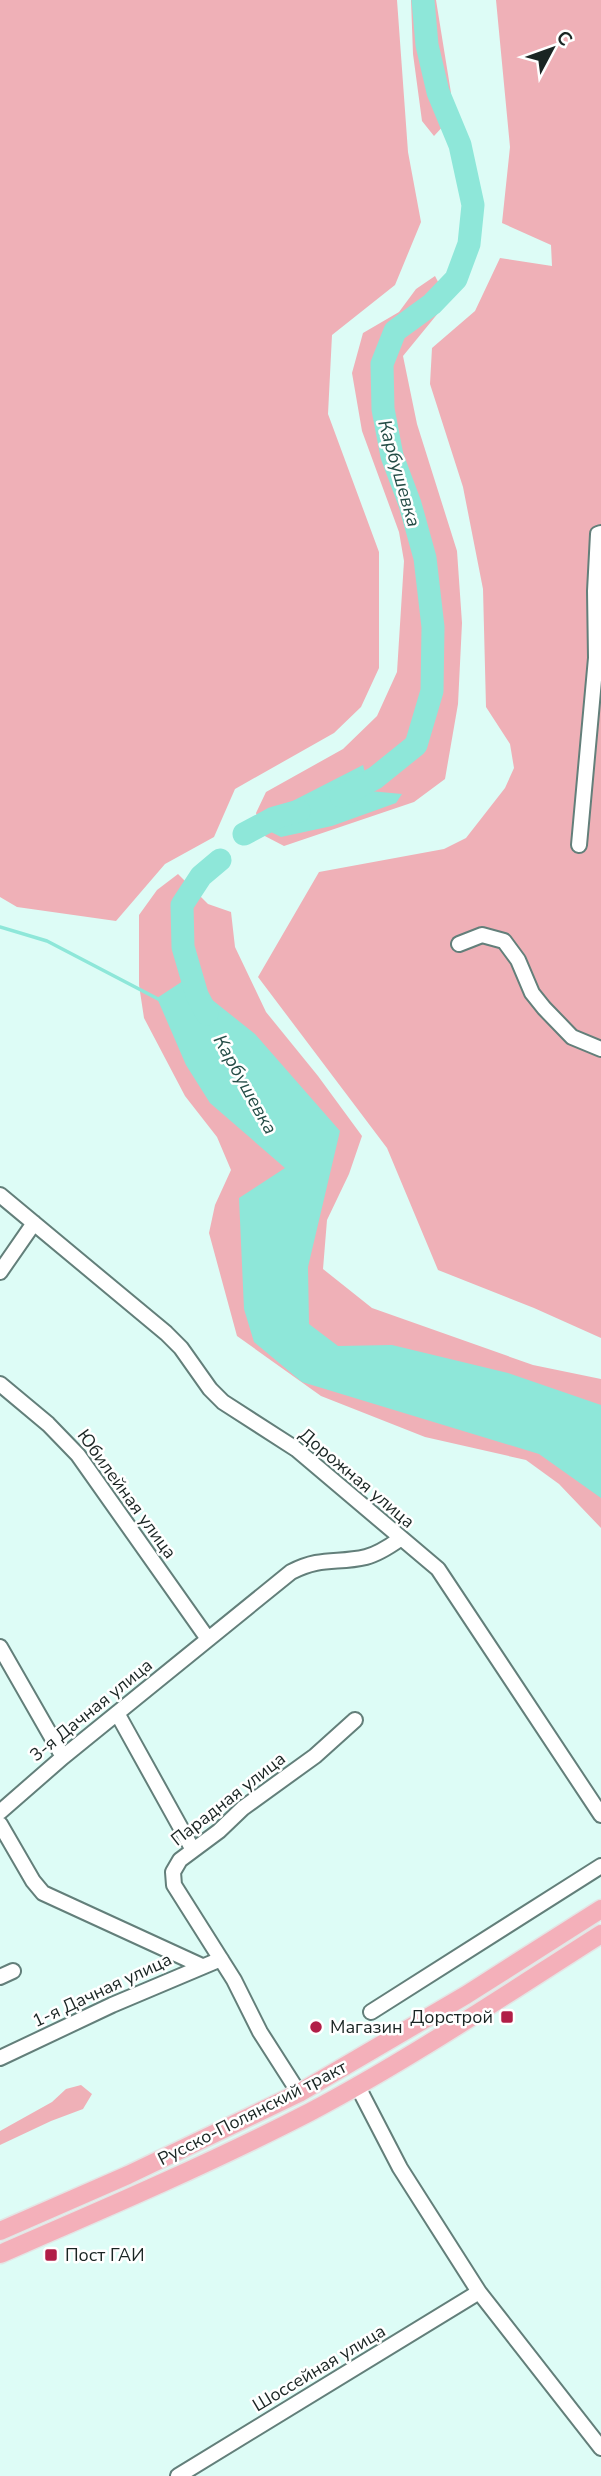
<svg xmlns="http://www.w3.org/2000/svg" width="601" height="2476" viewBox="0 0 601 2476" font-family="'Nunito Sans',sans-serif">
  <rect width="100%" height="100%" fill="#ddfcf6"/>
  <!-- green -->
  <path fill="#efb0b7" d="M 0,0 L 397,0 L 408,152 L 421,222 L 395,285 L 332,335 L 328,414 L 379,552 L 379,668 L 361,707 L 334,733 L 235,789 L 214,837 L 165,864 L 116,921 L 17,907 L 0,897 Z
    M 411,0 L 436,0 L 451,93 L 446,123 L 434,136 L 422,121 L 413,54 Z
    M 496,0 L 601,0 L 601,1338 L 534,1308 L 438,1270 L 387,1148 L 258,977 L 319,872 L 444,849 L 466,838 L 505,788 L 514,768 L 510,744 L 486,707 L 483,589 L 463,487 L 430,384 L 432,348 L 475,311 L 500,258 L 552,266 L 551,245 L 502,223 L 510,147 Z
    M 435,276 L 448,301 L 403,356 L 417,424 L 457,551 L 462,623 L 458,704 L 445,779 L 414,802 L 284,846 L 261,834 L 256,813 L 266,792 L 343,749 L 377,716 L 397,672 L 404,561 L 399,532 L 362,431 L 352,373 L 363,333 L 399,312 L 416,289 Z
    M 178,874 L 208,904 L 231,912 L 235,947 L 266,1012 L 318,1076 L 362,1136 L 349,1174 L 327,1220 L 323,1269 L 372,1308 L 533,1365 L 601,1379 L 601,1528 L 559,1484 L 526,1460 L 425,1437 L 321,1396 L 237,1336 L 209,1233 L 215,1205 L 231,1170 L 217,1137 L 185,1096 L 144,1018 L 139,985 L 139,915 L 157,890 Z
    M 81,2085 L 92,2094 L 83,2109 L 51,2121 L 0,2145 L 0,2131 L 52,2102 L 66,2089 Z"/>
  <!-- water -->
  <path fill="#8ee7d9" d="M 363,765 L 370,791 L 402,794 L 396,803 L 332,826 L 281,837 L 265,829 L 273,811 Z
    M 186,979 L 255,1034 L 340,1131 L 308,1267 L 309,1324 L 338,1346 L 392,1345 L 508,1373 L 601,1405 L 601,1498 L 539,1454 L 302,1382 L 254,1342 L 244,1309 L 239,1198 L 285,1168 L 210,1103 L 186,1065 L 157,998 Z"/>
  <g fill="none" stroke-linecap="round" stroke-linejoin="round">
    <!-- stream -->
    <path stroke="#8ee7d9" stroke-width="3.5" d="M 0,927 L 47,941 L 160,1000"/>
    <!-- river -->
    <path stroke="#8ee7d9" stroke-width="23" d="M 341,796 L 375,778 L 416,745 L 432,691 L 433,627 L 425,558 L 410,504 L 392,456 L 383,409 L 382,364 L 395,331 L 432,304 L 456,279 L 469,244 L 473,205 L 460,145 L 438,92 L 427,45 L 423,0
      M 244,834 L 274,818 L 299,811
      M 207,1014 L 197,995 L 183,947 L 182,905 L 201,876 L 220,860"/>
    <!-- minor casing -->
    <g stroke="#637f7a" stroke-width="18">
      <path id="minor" d="M 579,845 L 596,658 L 595,591 L 598,534 L 601,533
        M 459,944 L 482,935 L 504,941 L 518,960 L 532,993 L 544,1008 L 572,1037 L 601,1049
        M 0,1195 L 166,1333 L 181,1348 L 210,1389 L 223,1402 L 296,1449 L 438,1569 L 601,1815
        M 0,1272 L 34,1223
        M 0,1384 L 48,1424 L 78,1455 L 208,1639
        M 0,1647 L 63,1757
        M 117,1713 L 193,1850
        M 0,1812 L 63,1757 L 291,1572 C 322,1556 337,1564 366,1557 C 378,1554 390,1546 400,1539
        M 0,1824 L 33,1881 L 43,1893 L 202,1966
        M 0,1977 L 13,1971
        M 371,2012 L 601,1866
        M 0,2058 L 112,2005 L 221,1959
        M 357,2085 L 400,2168 L 479,2292 L 601,2448
        M 299,2093 L 260,2032 L 234,1980 L 174,1885 L 173,1872 L 180,1860 L 219,1831 L 243,1808 L 315,1756 L 355,1720
        M 178,2476 L 479,2292"/>
    </g>
    <!-- major casing -->
    <g stroke="#e4e5e5" stroke-width="21">
      <path id="major" d="M 0,2231 L 128,2175 L 299,2093 L 466,1995 L 601,1909
        M 0,2254 C 104,2209 209,2164 310,2112 C 410,2059 505,1995 601,1934"/>
    </g>
    <!-- minor -->
    <use href="#minor" stroke="#fff" stroke-width="14"/>
    <!-- major -->
    <use href="#major" stroke="#f4b0ba" stroke-width="18"/>
  </g>
  <!-- markers -->
  <g fill="#b11e47" stroke="#fff" stroke-width="2.5">
    <rect x="500" y="2010" width="14" height="14" rx="3.5"/>
    <circle cx="316" cy="2027" r="7"/>
    <rect x="44" y="2248" width="14" height="14" rx="3.5"/>
  </g>
  <g text-anchor="middle" stroke-width="5" stroke-linejoin="round" paint-order="stroke">
    <!-- street labels -->
    <g font-size="18" fill="#1a2523" stroke="#fff">
      <text transform="translate(357 1478) rotate(40)" y="6">Дорожная улица</text>
      <text transform="translate(127 1494) rotate(54)" y="6">Юбилейная улица</text>
      <text transform="translate(91 1710) rotate(-39)" y="6">3-я Дачная улица</text>
      <text transform="translate(228 1799) rotate(-38)" y="6">Парадная улица</text>
      <text transform="translate(102 1990) rotate(-25)" y="6">1-я Дачная улица</text>
      <text transform="translate(252 2113) rotate(-27)" y="6">Русско-Полянский тракт</text>
      <text transform="translate(319 2368) rotate(-31)" y="6">Шоссейная улица</text>
    </g>
    <!-- poi labels -->
    <g font-size="18" fill="#1a2523" stroke="#fff" text-anchor="start">
      <text x="493" y="2023" text-anchor="end">Дорстрой</text>
      <text x="330" y="2033">Магазин</text>
      <text x="65" y="2261">Пост ГАИ</text>
    </g>
    <!-- water labels -->
    <g font-size="19" font-style="italic" fill="#244d47" stroke="#fff">
      <text transform="translate(400 473) rotate(74)" y="7">Карбушевка</text>
      <text transform="translate(246 1084) rotate(61)" y="7">Карбушевка</text>
    </g>
  </g>
  <!-- north arrow -->
  <g transform="translate(552 49) rotate(49)" stroke="#ffffff" stroke-width="5" paint-order="stroke">
  <path d="M0-5L12 26L0 18L-12 26Z" fill="#1a2523"/>
  <text y="-10" font-size="19" font-weight="bold" text-anchor="middle" fill="#1a2523">С</text>
  </g>
</svg>
